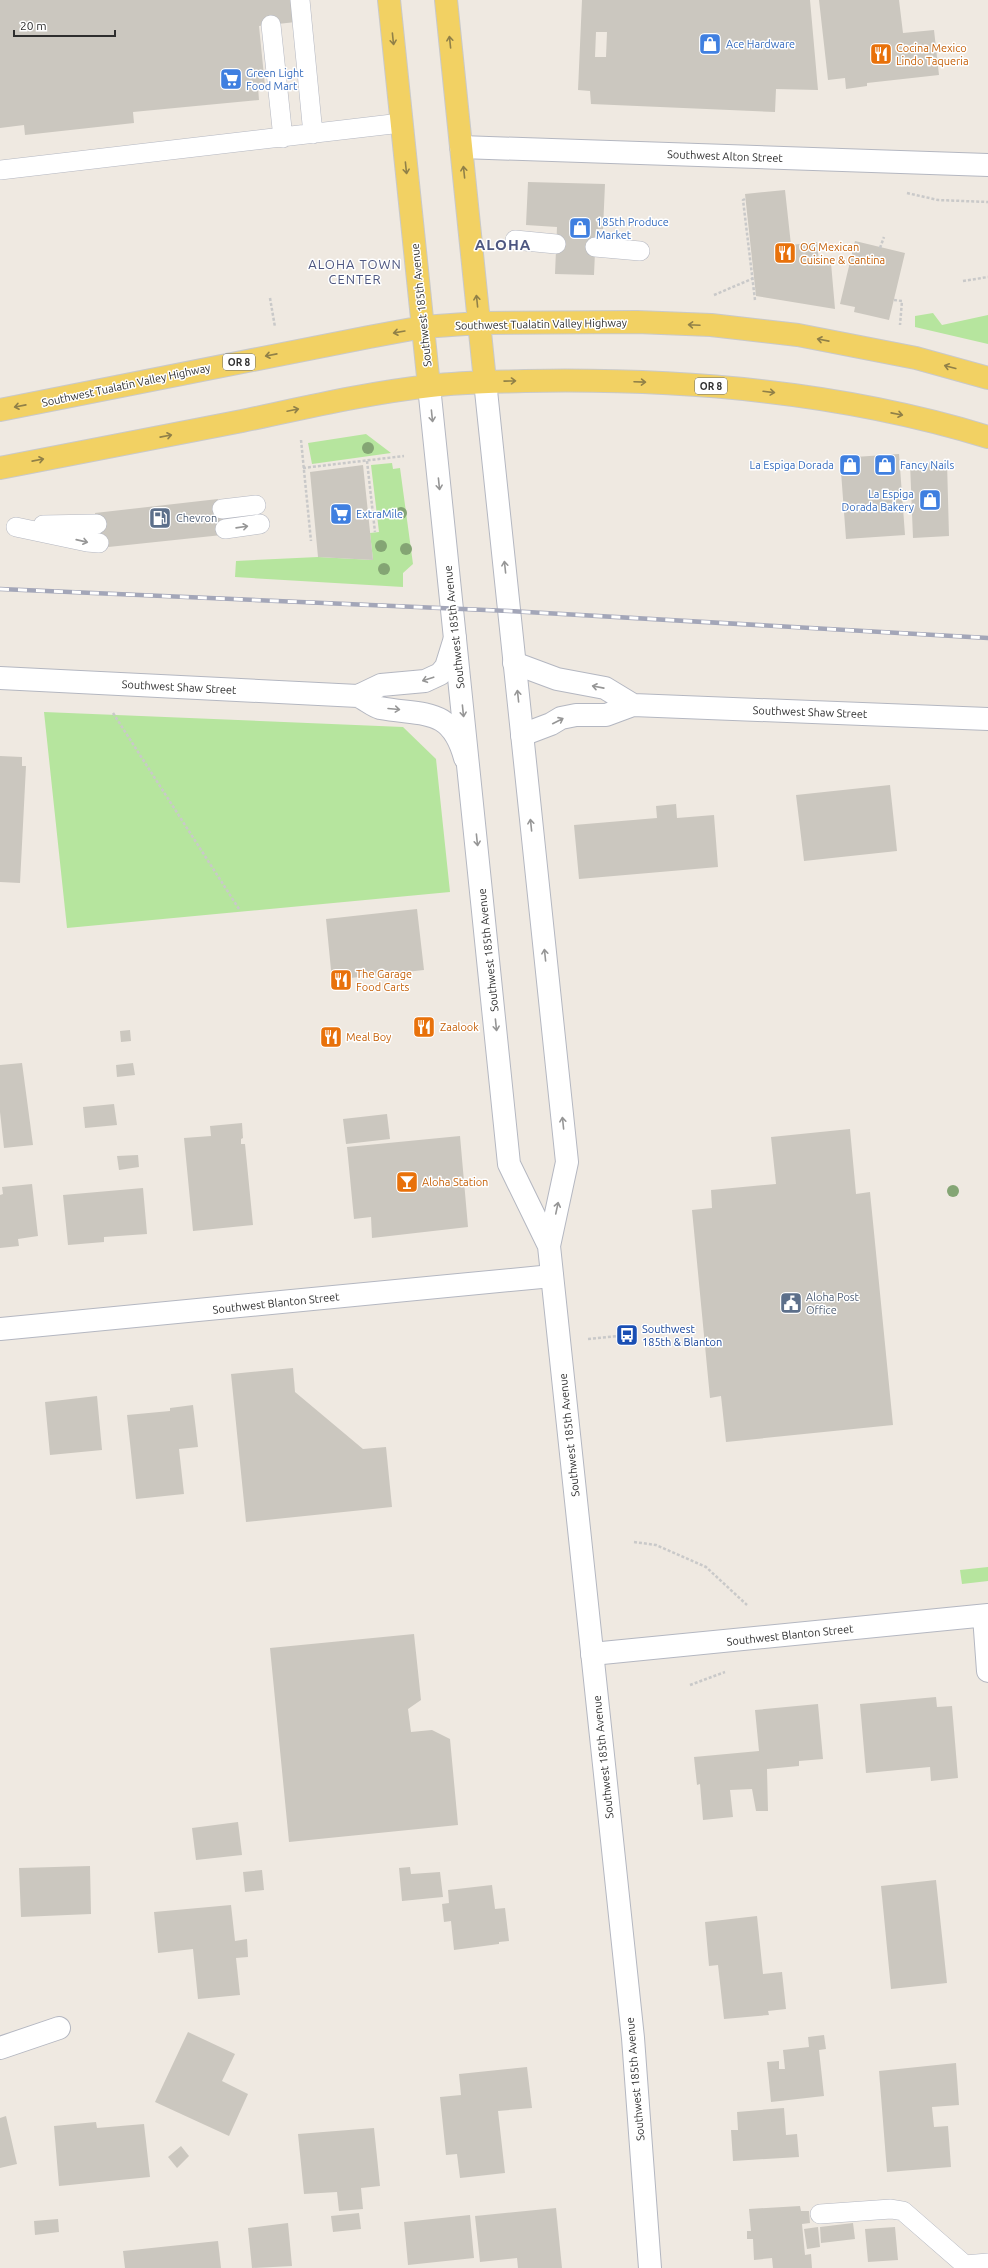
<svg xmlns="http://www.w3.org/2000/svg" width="988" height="2268" viewBox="0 0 988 2268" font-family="Ubuntu,sans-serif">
  <rect width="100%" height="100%" fill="#efe9e1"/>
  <!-- green -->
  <path fill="#b6e59e" d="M 933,313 L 942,325 L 988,315 L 988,344 L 915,327 L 915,316 Z
    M 366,434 L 391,453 L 312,464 L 308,443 Z
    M 392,463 L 393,469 L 400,468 L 413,564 L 403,573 L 403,587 L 235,577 L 236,561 L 318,557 L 373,560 L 370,533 L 379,532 L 371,465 Z
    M 44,712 L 403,727 L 436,759 L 450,892 L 67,928 Z
    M 988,1567 L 988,1581 L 962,1584 L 960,1570 Z"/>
  <!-- building -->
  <path fill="#cbc7bf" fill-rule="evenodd" d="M 0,0 L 294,0 L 296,22 L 259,26 L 265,86 L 258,87 L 259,100 L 133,112 L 134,123 L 25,135 L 24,125 L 0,128 Z
    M 582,0 L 810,0 L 818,90 L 776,89 L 775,112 L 591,104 L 590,91 L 578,90 ZM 596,32 L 607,32 L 606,57 L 595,57 Z
    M 819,0 L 899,0 L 903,33 L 934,30 L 939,75 L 867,83 L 867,86 L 846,89 L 845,78 L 828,80 Z
    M 528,182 L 605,184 L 603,229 L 596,229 L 594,275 L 555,274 L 557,227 L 526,225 Z
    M 785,190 L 791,245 L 817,242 L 819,262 L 828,261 L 831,263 L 835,309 L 756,296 L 745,194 Z
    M 855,241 L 905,253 L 889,320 L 854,312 L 855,307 L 840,304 Z
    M 899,454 L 905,535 L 846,539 L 840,458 Z
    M 947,462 L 949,536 L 913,538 L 910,463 Z
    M 363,465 L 373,560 L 318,557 L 310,472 Z
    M 218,499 L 222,509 L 225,529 L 222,535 L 99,548 L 95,513 Z
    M 0,756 L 22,757 L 22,766 L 26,766 L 20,883 L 0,882 Z
    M 890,785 L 897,851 L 804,861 L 796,795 Z
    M 676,804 L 677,818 L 714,815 L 718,867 L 579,879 L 574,825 L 657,818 L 656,806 Z
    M 417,909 L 424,970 L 332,980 L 326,919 Z
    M 130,1030 L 131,1041 L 121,1042 L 120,1031 Z
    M 22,1063 L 33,1145 L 4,1148 L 0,1112 L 0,1065 Z
    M 133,1063 L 135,1075 L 117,1077 L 116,1065 Z
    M 114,1104 L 117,1125 L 85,1128 L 83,1107 Z
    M 387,1114 L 390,1139 L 346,1144 L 343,1119 Z
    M 242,1123 L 243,1138 L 241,1139 L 241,1144 L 245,1144 L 253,1225 L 193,1231 L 184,1138 L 211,1136 L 210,1126 Z
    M 850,1129 L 856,1194 L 870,1192 L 893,1425 L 726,1442 L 721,1396 L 710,1398 L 692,1210 L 712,1208 L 711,1190 L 776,1184 L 771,1137 Z
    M 460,1136 L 468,1227 L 372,1238 L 371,1217 L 354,1219 L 347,1147 Z
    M 138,1155 L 139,1167 L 119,1170 L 117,1156 Z
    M 32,1184 L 38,1236 L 18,1239 L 19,1246 L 0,1248 L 0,1195 L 3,1194 L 2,1187 Z
    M 143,1188 L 147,1234 L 104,1237 L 104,1242 L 68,1245 L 63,1195 Z
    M 293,1368 L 295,1392 L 363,1449 L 386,1447 L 392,1507 L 246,1522 L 231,1374 Z
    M 97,1396 L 102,1450 L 50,1455 L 45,1402 Z
    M 193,1405 L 198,1447 L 179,1449 L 184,1494 L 136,1499 L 127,1415 L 170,1411 L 170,1408 Z
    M 414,1634 L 421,1700 L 408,1709 L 411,1732 L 432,1730 L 450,1739 L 458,1825 L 289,1842 L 270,1648 Z
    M 936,1697 L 937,1707 L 952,1706 L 958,1778 L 931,1781 L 930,1767 L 866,1773 L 860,1704 Z
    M 818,1704 L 823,1759 L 799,1761 L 799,1766 L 767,1769 L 768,1811 L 756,1811 L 752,1789 L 730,1790 L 733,1817 L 703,1820 L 700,1784 L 697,1785 L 694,1757 L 759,1751 L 755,1710 Z
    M 238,1822 L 242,1855 L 196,1860 L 192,1828 Z
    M 90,1866 L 91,1914 L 21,1917 L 19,1868 Z
    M 410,1867 L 411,1874 L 440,1872 L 443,1897 L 402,1901 L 399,1868 Z
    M 262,1870 L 264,1890 L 245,1892 L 243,1872 Z
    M 936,1880 L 947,1983 L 891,1989 L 881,1886 Z
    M 492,1885 L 495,1909 L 505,1908 L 509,1941 L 499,1942 L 499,1944 L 454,1950 L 451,1921 L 444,1922 L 442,1904 L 449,1903 L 448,1890 Z
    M 231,1905 L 235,1941 L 247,1939 L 248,1957 L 236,1958 L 240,1995 L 198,1999 L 193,1949 L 158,1953 L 154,1912 Z
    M 757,1916 L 763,1974 L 782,1972 L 786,2009 L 768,2011 L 769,2015 L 724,2019 L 718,1965 L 709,1966 L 705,1922 Z
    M 188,2032 L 235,2054 L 222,2081 L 248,2094 L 229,2136 L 155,2102 Z
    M 824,2035 L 826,2049 L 819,2050 L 824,2096 L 771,2102 L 767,2062 L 779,2061 L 779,2069 L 785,2069 L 783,2050 L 809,2047 L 808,2037 Z
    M 956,2063 L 959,2105 L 932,2107 L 934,2127 L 948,2126 L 951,2167 L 887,2172 L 879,2071 Z
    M 527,2067 L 532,2108 L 498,2111 L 505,2173 L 460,2178 L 457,2154 L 446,2155 L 440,2097 L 461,2095 L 459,2074 Z
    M 784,2108 L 786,2135 L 797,2134 L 799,2157 L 733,2161 L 731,2130 L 738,2130 L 737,2112 Z
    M 6,2116 L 17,2164 L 0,2168 L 0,2118 Z
    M 96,2122 L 97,2128 L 144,2124 L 150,2177 L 59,2186 L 54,2126 Z
    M 374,2128 L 380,2186 L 361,2188 L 363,2209 L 339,2211 L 337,2192 L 304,2194 L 298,2134 Z
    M 181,2146 L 189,2156 L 177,2168 L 168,2157 Z
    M 800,2206 L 801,2211 L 809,2211 L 810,2223 L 802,2224 L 805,2255 L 811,2254 L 812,2268 L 773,2268 L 772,2258 L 754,2260 L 753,2239 L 747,2239 L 747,2231 L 751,2231 L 749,2209 Z
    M 556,2208 L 562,2268 L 518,2268 L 517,2258 L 480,2262 L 475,2216 Z
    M 359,2213 L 361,2229 L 333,2232 L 331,2216 Z
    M 470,2215 L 474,2258 L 408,2265 L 404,2222 Z
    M 58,2219 L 59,2232 L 35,2235 L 34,2221 Z
    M 288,2223 L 292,2266 L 252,2268 L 248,2228 Z
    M 853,2223 L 855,2239 L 821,2243 L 820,2227 Z
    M 818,2227 L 820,2247 L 807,2249 L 804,2229 Z
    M 895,2227 L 898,2260 L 868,2262 L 865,2229 Z
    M 218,2241 L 221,2268 L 125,2268 L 123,2251 Z"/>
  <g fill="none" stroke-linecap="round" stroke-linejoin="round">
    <!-- lane casing -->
    <g stroke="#b4b7c1" stroke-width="20">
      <path id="lane" d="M 300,0 L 313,134
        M 271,25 L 283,138
        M 0,170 L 401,123
        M 515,240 L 556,244
        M 595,247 L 640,251
        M 222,509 L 256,505
        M 43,525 L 97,524
        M 16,527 L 87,542 L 99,543
        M 225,529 L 260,524
        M 820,2214 L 891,2209 L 903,2211 L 965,2265 L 988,2263"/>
    </g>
    <!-- street casing -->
    <g stroke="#b4b7c1" stroke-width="24">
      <path id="street" d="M 461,147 L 988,165
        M 514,663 L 557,679 L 605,688 L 633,705
        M 0,678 L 358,696 C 365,699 373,706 380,708 C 423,716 451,706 465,758
        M 358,696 L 381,685 L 425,681 L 440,674 L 446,667 L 455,638
        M 522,735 L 551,724 L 561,718 L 576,715 L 606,715 L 633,705 L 988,719
        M 0,1329 L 552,1276
        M 984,1616 L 988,1671
        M 592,1654 L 988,1615
        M 0,2048 L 59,2028"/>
    </g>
    <!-- secondary casing -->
    <g stroke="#b4b7c1" stroke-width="24">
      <path id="secondary" d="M 485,381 L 567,1162 L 549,1246 L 633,2038 L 650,2268
        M 429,386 L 509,1164 L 549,1246"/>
    </g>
    <!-- primary casing -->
    <g stroke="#c9c9c9" stroke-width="24">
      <path id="primary" d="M 389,0 L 429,386
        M 446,0 L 485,381
        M 0,410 L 369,337 L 423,327 L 479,323 L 637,322 L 711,325 L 798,335 L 916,358 L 988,378
        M 0,468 C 81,452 161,437 242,421 C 304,408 367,393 430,386 C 462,382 494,382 525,381 C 680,378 839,391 988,437"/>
    </g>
    <!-- path -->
    <path stroke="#c9c9c9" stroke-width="2.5" stroke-dasharray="3 2" stroke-linecap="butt" d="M 907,193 L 938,200 L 988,202
      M 745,199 L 743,200 L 755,300
      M 880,248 L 884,237
      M 963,281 L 988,277
      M 714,295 L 754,278
      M 270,298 L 275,327
      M 894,300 L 902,301 L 900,325
      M 301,440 L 311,541
      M 367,461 L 375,532
      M 303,468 L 404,456
      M 113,713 L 239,909
      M 588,1339 L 627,1335
      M 634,1542 L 656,1545 L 706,1567 L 747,1605
      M 690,1685 L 725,1672"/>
    <!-- lane -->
    <use href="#lane" stroke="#fff" stroke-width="19"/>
    <!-- street -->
    <use href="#street" stroke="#fff" stroke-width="22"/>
    <!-- secondary -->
    <use href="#secondary" stroke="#fff" stroke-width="22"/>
    <!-- primary -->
    <use href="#primary" stroke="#f2d163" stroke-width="22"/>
    <!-- rail casing -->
    <g stroke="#a3a6b8" stroke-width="4.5">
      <path id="rail" d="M 0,589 L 509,611 L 988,638"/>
    </g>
    <!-- rail -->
    <use href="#rail" stroke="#fff" stroke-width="3" stroke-dasharray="9" stroke-linecap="butt"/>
  </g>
  <!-- trees -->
  <g fill="#84a574">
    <circle cx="368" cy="448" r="6"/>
    <circle cx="401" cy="513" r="6"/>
    <circle cx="381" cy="546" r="6"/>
    <circle cx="406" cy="549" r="6"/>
    <circle cx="384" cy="569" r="6"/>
    <circle cx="953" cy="1191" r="6"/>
  </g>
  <!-- one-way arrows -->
  <defs><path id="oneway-shaft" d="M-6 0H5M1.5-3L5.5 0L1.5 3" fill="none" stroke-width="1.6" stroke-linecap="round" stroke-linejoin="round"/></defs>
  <g stroke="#908048">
    <use href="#oneway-shaft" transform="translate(393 39) rotate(84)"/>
    <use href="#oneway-shaft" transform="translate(450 42) rotate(-96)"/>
    <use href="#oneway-shaft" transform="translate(406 168) rotate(84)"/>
    <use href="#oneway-shaft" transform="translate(464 172) rotate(-96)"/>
    <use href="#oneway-shaft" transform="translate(477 301) rotate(-96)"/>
    <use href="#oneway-shaft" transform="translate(694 325) rotate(-177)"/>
    <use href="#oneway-shaft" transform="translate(399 332) rotate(170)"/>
    <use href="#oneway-shaft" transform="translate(823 340) rotate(-169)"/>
    <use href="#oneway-shaft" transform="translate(271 355) rotate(169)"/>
    <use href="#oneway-shaft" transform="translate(950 367) rotate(-165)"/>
    <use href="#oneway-shaft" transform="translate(510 381) rotate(-1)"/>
    <use href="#oneway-shaft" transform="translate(640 382) rotate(2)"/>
    <use href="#oneway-shaft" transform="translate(769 392) rotate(7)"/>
    <use href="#oneway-shaft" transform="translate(20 406) rotate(169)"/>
    <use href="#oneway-shaft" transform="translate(293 410) rotate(-12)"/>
    <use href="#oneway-shaft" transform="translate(897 414) rotate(11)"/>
    <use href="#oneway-shaft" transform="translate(166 436) rotate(-11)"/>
    <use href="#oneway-shaft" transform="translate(38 460) rotate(-11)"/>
  </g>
  <g stroke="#969696">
    <use href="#oneway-shaft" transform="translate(432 416) rotate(84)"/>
    <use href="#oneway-shaft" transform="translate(439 484) rotate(84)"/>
    <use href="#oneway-shaft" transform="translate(242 527) rotate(-8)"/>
    <use href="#oneway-shaft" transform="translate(82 541) rotate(13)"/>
    <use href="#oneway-shaft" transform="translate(505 567) rotate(-96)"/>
    <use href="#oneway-shaft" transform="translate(428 679) rotate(162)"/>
    <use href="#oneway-shaft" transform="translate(598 687) rotate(-169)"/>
    <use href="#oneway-shaft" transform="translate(518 696) rotate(-96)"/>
    <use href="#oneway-shaft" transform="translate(394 709) rotate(5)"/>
    <use href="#oneway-shaft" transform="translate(463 711) rotate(84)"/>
    <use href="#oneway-shaft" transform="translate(558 721) rotate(-27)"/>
    <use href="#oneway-shaft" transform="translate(531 825) rotate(-96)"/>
    <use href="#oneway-shaft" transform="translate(477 840) rotate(84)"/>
    <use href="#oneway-shaft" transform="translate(545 955) rotate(-96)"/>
    <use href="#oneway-shaft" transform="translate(496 1025) rotate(84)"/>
    <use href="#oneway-shaft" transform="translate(563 1123) rotate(-96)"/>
    <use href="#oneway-shaft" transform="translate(557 1208) rotate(-78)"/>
  </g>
  <!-- icons -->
  <defs>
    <g id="shop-square" transform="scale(1.15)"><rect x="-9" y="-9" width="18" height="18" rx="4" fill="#3f7fe0" stroke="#fff"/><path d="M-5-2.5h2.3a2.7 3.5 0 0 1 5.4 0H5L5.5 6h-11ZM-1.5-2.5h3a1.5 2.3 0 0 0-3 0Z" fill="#fff"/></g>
    <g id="restaurant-square" transform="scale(1.15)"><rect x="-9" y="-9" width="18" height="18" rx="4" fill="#e8710a" stroke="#fff"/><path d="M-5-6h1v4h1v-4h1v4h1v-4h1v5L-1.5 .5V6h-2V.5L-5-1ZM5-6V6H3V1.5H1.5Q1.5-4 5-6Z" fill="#fff"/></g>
    <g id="supermarket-square" transform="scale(1.15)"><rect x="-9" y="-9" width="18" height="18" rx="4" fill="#3f7fe0" stroke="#fff"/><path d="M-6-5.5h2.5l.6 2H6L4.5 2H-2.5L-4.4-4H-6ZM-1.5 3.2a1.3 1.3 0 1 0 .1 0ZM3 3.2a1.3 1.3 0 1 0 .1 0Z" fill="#fff"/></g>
    <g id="fuel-square" transform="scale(1.15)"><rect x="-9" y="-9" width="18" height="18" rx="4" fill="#5c6f8a" stroke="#fff"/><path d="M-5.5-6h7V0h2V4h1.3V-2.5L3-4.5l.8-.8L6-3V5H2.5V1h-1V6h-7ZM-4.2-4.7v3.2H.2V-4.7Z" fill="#fff"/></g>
    <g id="bar-square" transform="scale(1.15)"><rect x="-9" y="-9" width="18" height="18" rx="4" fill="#e8710a" stroke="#fff"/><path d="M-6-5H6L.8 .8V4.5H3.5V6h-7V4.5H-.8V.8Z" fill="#fff"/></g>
    <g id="civic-square" transform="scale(1.15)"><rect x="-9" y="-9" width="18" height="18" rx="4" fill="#5c6f8a" stroke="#fff"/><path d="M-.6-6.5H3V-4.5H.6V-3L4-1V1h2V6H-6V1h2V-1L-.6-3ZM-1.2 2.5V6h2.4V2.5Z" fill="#fff"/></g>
    <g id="bus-square" transform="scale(1.15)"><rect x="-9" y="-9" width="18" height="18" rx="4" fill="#1a4fb4" stroke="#fff"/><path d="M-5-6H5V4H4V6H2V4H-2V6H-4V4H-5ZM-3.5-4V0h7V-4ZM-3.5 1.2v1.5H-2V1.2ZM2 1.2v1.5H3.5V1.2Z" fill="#fff"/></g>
  </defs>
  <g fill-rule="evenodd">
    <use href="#shop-square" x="710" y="44"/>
    <use href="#restaurant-square" x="881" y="54"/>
    <use href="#supermarket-square" x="231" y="79"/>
    <use href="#shop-square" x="580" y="228"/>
    <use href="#restaurant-square" x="785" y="253"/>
    <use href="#shop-square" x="850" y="465"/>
    <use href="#shop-square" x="885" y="465"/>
    <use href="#shop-square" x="930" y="500"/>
    <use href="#supermarket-square" x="341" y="514"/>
    <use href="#fuel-square" x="160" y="518"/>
    <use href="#restaurant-square" x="341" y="980"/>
    <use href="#restaurant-square" x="424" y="1027"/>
    <use href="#restaurant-square" x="331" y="1037"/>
    <use href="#bar-square" x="407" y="1182"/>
    <use href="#civic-square" x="791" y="1303"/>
    <use href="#bus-square" x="627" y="1335"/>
  </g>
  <g text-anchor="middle" stroke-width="3" stroke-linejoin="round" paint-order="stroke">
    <!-- shield labels -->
    <g fill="#fff" stroke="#6d6d6d" stroke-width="1">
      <rect x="223" y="354" width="32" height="16" rx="3"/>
      <rect x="695" y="378" width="32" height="16" rx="3"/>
    </g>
    <g font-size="10" font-weight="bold" fill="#2e2e2e">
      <text x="239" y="366">OR 8</text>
      <text x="711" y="390">OR 8</text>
    </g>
    <!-- shop labels -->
    <g font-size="11" fill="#366cbe" stroke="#fff" text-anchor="start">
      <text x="726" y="48">Ace Hardware</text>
      <text x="246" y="77">Green Light<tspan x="246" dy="13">Food Mart</tspan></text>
      <text x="596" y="226">185th Produce<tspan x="596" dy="13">Market</tspan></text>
      <text x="834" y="469" text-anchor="end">La Espiga Dorada</text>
      <text x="900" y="469">Fancy Nails</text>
      <text x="914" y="498" text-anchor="end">La Espiga<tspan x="914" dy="13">Dorada Bakery</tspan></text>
      <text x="356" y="518">ExtraMile</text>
    </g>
    <!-- food labels -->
    <g font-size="11" fill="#c56008" stroke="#fff" text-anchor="start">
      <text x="896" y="52">Cocina Mexico<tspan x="896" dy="13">Lindo Taqueria</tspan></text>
      <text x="800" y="251">OG Mexican<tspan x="800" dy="13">Cuisine &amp; Cantina</tspan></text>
      <text x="356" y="978">The Garage<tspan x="356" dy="13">Food Carts</tspan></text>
      <text x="440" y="1031">Zaalook</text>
      <text x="346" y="1041">Meal Boy</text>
      <text x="422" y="1186">Aloha Station</text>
    </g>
    <!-- street labels -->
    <g font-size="11" fill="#2e2e2e" stroke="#fff">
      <text transform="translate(725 156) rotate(2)" y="4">Southwest Alton Street</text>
      <text transform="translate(421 305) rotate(-96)" y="4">Southwest 185th Avenue</text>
      <text transform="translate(541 324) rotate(-1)" y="4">Southwest Tualatin Valley Highway</text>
      <text transform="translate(126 385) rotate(-12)" y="4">Southwest Tualatin Valley Highway</text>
      <text transform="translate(454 627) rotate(-96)" y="4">Southwest 185th Avenue</text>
      <text transform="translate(179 687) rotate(3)" y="4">Southwest Shaw Street</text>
      <text transform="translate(810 712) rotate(2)" y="4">Southwest Shaw Street</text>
      <text transform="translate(488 950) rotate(-96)" y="4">Southwest 185th Avenue</text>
      <text transform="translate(276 1303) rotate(-6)" y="4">Southwest Blanton Street</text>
      <text transform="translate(569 1435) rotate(-96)" y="4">Southwest 185th Avenue</text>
      <text transform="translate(790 1635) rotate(-6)" y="4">Southwest Blanton Street</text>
      <text transform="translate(603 1757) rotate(-96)" y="4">Southwest 185th Avenue</text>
      <text transform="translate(635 2079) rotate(-95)" y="4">Southwest 185th Avenue</text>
    </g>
    <!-- service labels -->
    <g font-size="11" fill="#4e5e75" stroke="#fff" text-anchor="start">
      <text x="176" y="522">Chevron</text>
      <text x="806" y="1301">Aloha Post<tspan x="806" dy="13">Office</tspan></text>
    </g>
    <!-- transit labels -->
    <g font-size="11" fill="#164399" stroke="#fff" text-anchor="start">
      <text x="642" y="1333">Southwest<tspan x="642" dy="13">185th &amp; Blanton</tspan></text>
    </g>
    <!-- quarter labels -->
    <g font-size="13" letter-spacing="1" fill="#4d5680" stroke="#fff">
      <text x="355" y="269">ALOHA TOWN<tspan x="355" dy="15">CENTER</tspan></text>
    </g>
    <!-- district labels -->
    <g font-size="15" font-weight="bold" letter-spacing="1" fill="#4d5680" stroke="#fff">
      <text x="503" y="250">ALOHA</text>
    </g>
  </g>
  <!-- scale -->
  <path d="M14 30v6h101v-6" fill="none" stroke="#2e2e2e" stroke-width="2"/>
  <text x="20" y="30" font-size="12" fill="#2e2e2e" stroke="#ffffff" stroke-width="3" paint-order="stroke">20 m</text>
</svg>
